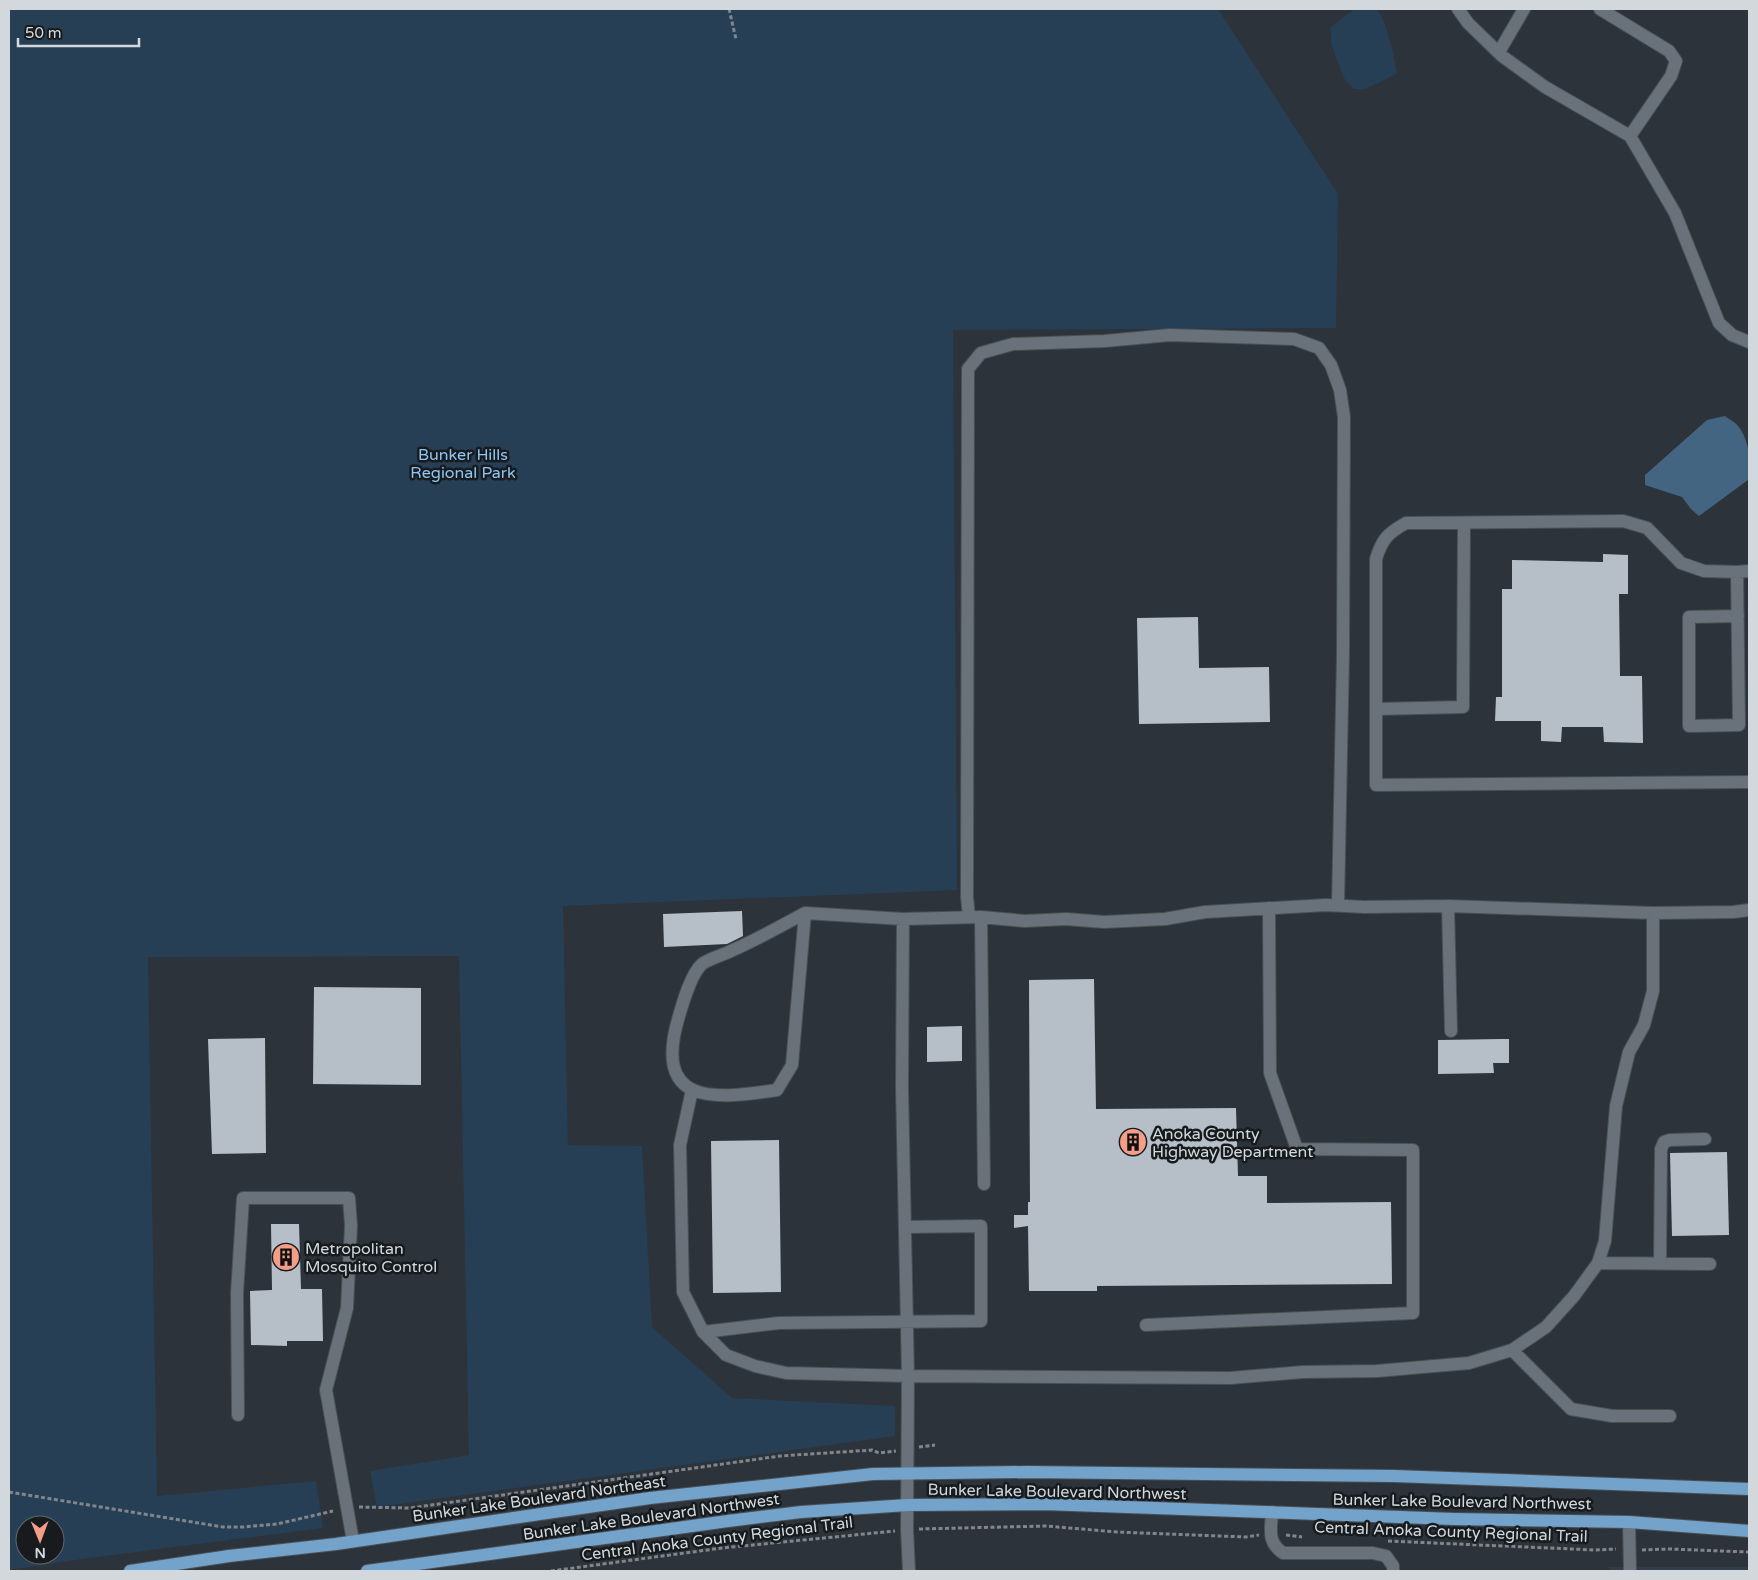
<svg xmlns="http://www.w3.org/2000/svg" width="1758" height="1580" viewBox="0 0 1758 1580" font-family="'Varela Round',sans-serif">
  <rect width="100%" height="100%" fill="#2c333a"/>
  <!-- built -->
  <path fill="#303d48" d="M 1609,1567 L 1749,1567 L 1749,1571 L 1609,1571 Z"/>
  <!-- green -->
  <path fill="#273f54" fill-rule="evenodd" d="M 9,9 L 1218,9 L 1338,194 L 1336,328 L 953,330 L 957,890 L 563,906 L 568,1145 L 642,1146 L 652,1327 L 732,1398 L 895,1406 L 895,1436 L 377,1507 L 370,1471 L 469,1455 L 459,956 L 148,957 L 157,1496 L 316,1481 L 323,1528 L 82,1559 L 9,1570 ZM 25,1525 L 55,1525 L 55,1555 L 25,1555 Z
    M 1354,9 C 1360,9 1369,7 1374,9 C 1386,12 1395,61 1397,74 L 1365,89 L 1354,89 L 1345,80 L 1331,44 L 1331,27 Z"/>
  <!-- water -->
  <path fill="#446581" d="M 1725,416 C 1729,419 1735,422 1738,426 C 1749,439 1752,464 1748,480 L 1699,516 L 1691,509 L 1682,497 L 1645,485 L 1645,475 L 1707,420 Z"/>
  <!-- building -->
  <path fill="#b6bfc8" d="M 1603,554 L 1628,555 L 1628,594 L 1619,594 L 1620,676 L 1642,676 L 1643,743 L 1604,742 L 1603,727 L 1562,727 L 1561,742 L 1541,741 L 1541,721 L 1495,721 L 1496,697 L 1502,697 L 1502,589 L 1512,589 L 1512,560 L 1603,562 Z
    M 1198,617 L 1199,668 L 1269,667 L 1270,722 L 1139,724 L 1137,618 Z
    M 742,911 L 743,936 L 727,944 L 664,947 L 663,914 Z
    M 1094,979 L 1096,1109 L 1236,1108 L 1238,1176 L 1267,1176 L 1267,1203 L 1391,1202 L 1392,1284 L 1097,1286 L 1097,1291 L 1029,1291 L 1028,1226 L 1014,1228 L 1014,1215 L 1028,1215 L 1028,1202 L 1030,1202 L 1029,980 Z
    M 314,987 L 421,988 L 421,1085 L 313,1084 Z
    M 962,1026 L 962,1061 L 927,1062 L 927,1027 Z
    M 265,1038 L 266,1153 L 212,1154 L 208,1039 Z
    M 1501,1039 L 1509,1039 L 1509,1063 L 1493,1063 L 1494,1073 L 1438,1074 L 1438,1040 Z
    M 779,1140 L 781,1292 L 713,1293 L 711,1141 Z
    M 1727,1152 L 1729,1235 L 1672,1236 L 1670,1153 Z
    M 271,1224 L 299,1224 L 301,1289 L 322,1289 L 323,1341 L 287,1341 L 287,1346 L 251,1345 L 250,1291 L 272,1290 Z"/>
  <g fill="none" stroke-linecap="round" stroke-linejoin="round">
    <!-- minor casing -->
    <g stroke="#495055" stroke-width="14">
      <path id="minor" d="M 1458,9 L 1468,23 L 1502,56 L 1545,87 L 1630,136 L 1675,213 L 1719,323 L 1732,335 L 1749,342
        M 1600,9 L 1669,51 L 1676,61 L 1671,76 L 1630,136
        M 1499,52 L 1524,9
        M 1737,572 L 1704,571 L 1681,563 L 1647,528 L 1623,521 L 1406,523 C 1388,533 1382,539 1376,559 L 1376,785 L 1749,782
        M 1738,616 L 1689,617 L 1689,726 L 1739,725 L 1737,572 L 1749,571
        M 1376,709 L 1463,707 L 1464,523
        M 1448,906 L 1451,1031
        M 805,913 L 903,919 L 981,917 L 1025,921 L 1066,919 L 1104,922 L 1165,919 L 1205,912 L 1326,905 L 1364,907 L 1448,906 L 1653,913 L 1733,912 L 1749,910
        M 805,913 L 792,1065 L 777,1090 C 712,1100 652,1105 679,1016 C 683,1002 691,974 702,964 C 708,959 726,954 733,950 C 758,939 781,926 805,913 Z
        M 969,917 L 967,897 L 968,369 L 981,353 L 1013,344 L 1105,341 L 1170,335 L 1294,339 L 1319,348 L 1331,365 L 1340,390 L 1344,417 L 1343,655 L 1338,905
        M 981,917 L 984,1184
        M 692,1090 L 680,1145 L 683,1292 L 703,1332 L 726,1355 L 755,1366 L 786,1373 L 908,1376 L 902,1088 L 903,919
        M 1598,1263 L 1710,1264
        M 1660,1263 L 1661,1149 L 1664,1142 L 1670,1140 L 1705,1139
        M 1146,1325 L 1413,1313 L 1413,1150 L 1297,1149 L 1270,1073 L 1269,908
        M 703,1332 L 779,1323 L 981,1321 L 981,1226 L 905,1227
        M 1512,1350 L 1571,1409 L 1612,1416 L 1670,1416
        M 238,1415 L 237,1293 L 243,1198 L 349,1198 L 351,1226 L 347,1308 L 326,1390 L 353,1541
        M 1272,1512 C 1271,1530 1267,1542 1283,1553 L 1373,1553 L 1386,1556 L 1393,1566 L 1393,1571
        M 1629,1522 L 1630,1571
        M 909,1571 L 907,1530 L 908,1376 L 1230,1378 L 1303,1372 L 1377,1371 L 1469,1363 L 1512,1350 L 1546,1327 L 1574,1296 L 1598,1263 L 1605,1241 L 1616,1106 L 1629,1052 L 1644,1025 L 1653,991 L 1653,913"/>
    </g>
    <!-- major casing -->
    <g stroke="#495055" stroke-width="14">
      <path id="major" d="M 130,1571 L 229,1556 L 336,1544 L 650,1498 L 873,1474 L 1026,1472 L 1394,1476 L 1749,1489
        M 367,1571 L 728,1521 L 801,1512 L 908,1505 L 1044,1504 L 1454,1519 L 1629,1522 L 1749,1531"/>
    </g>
    <!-- path -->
    <path stroke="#80868c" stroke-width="3" stroke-dasharray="4 2.5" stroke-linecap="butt" d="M 729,9 L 736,39
      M 919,1447 L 935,1445
      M 9,1492 L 223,1527 L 243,1527 L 277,1524 L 333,1511
      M 359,1507 L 410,1508 L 780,1456 L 872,1450 L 879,1453 L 896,1451
      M 919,1529 L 1046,1526 L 1117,1532 L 1246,1537 L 1259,1535
      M 1286,1535 L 1302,1537
      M 1388,1541 L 1595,1550 L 1616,1549
      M 1642,1550 L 1669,1549 L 1749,1552
      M 551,1571 L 722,1548 L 895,1531"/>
    <!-- minor -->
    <use href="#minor" stroke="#69727a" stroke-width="12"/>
    <!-- major -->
    <use href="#major" stroke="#73a2ca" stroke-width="12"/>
  </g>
  <!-- icons -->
  <defs>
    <g id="building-disc" transform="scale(1.4375)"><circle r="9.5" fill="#f49e88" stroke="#171b1e"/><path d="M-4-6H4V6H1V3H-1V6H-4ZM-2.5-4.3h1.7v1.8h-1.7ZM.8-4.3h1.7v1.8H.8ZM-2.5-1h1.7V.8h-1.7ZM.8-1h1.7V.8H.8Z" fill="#111"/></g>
  </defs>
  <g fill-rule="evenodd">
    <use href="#building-disc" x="1133" y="1142"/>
    <use href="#building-disc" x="286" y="1257"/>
  </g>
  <g text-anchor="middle" stroke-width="5" stroke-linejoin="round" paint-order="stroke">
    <!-- park labels -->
    <g font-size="16" fill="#8dc5f5" stroke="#171b1e">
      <text x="463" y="460">Bunker Hills<tspan x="463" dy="18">Regional Park</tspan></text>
    </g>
    <!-- poi labels -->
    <g font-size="16" fill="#d3d8dc" stroke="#171b1e" text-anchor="start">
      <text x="1152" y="1139">Anoka County<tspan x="1152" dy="18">Highway Department</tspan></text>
      <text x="305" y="1254">Metropolitan<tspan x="305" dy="18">Mosquito Control</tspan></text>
    </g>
    <!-- street labels -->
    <g font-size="16" fill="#d3d8dc" stroke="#171b1e">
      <text transform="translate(1057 1491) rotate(1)" y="6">Bunker Lake Boulevard Northwest</text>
      <text transform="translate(539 1498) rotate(-8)" y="6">Bunker Lake Boulevard Northeast</text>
      <text transform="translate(1462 1501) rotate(1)" y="6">Bunker Lake Boulevard Northwest</text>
      <text transform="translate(651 1516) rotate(-8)" y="6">Bunker Lake Boulevard Northwest</text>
      <text transform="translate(1451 1531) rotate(2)" y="6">Central Anoka County Regional Trail</text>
      <text transform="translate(717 1538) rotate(-7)" y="6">Central Anoka County Regional Trail</text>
    </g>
  </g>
  <!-- border -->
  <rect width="1758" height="1580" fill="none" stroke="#d3d8dc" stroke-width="20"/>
  <!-- north arrow -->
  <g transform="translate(40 1540) rotate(179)"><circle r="24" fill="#171b1e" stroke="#62676a"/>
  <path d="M0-4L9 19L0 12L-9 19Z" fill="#f49e88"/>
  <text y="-8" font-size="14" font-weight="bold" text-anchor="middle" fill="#d3d8dc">N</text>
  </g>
  <!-- scale -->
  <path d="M18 38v8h121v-8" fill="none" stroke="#d3d8dc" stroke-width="2.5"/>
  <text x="25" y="38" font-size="15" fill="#d3d8dc" stroke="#171b1e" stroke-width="4" paint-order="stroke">50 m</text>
</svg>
